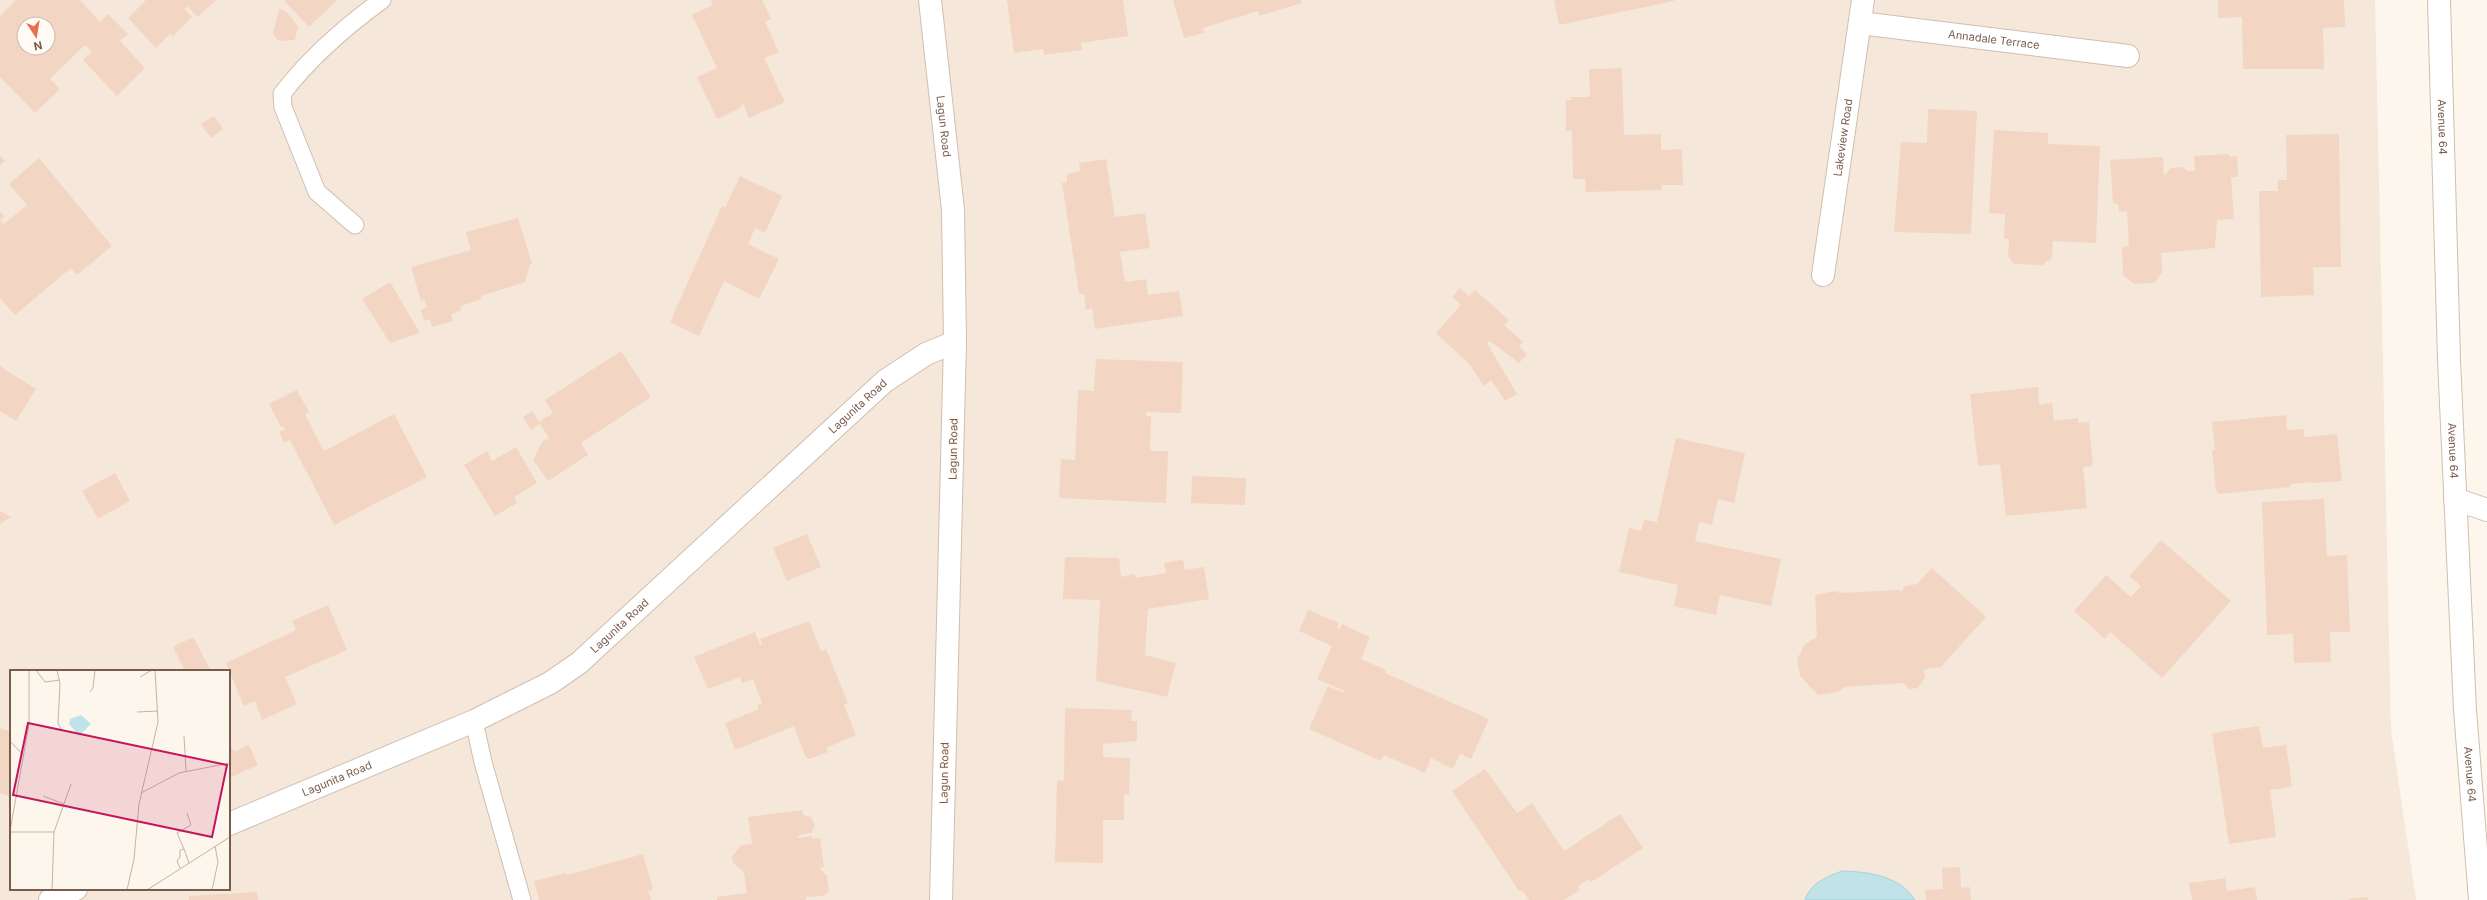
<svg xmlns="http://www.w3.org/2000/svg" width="2487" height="900" viewBox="0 0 2487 900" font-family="Inter,sans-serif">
  <rect width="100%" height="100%" fill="#fdf6ec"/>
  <!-- residential -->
  <path fill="#f5e8da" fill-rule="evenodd" d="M 0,0 L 2375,0 L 2391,730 L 2416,900 L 0,900 ZM 24,24 L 48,24 L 48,48 L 24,48 ZM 11,671 L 229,671 L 229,889 L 11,889 Z"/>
  <!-- water -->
  <path fill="#bfe3e8" stroke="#a5d3da" d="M 1842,871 C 1868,872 1899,875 1915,900 L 1805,900 C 1810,883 1827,877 1842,871 Z"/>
  <!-- building -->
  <path fill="#f3d5c3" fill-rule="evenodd" d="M 16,0 L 80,0 L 100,22 L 108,14 L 128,34 L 120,41 L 145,68 L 117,96 L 83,60 L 92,52 L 85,45 L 50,79 L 60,89 L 35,113 L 0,77 L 0,16 ZM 24,24 L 48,24 L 48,48 L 24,48 Z
    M 146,0 L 216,0 L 198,17 L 187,6 L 185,9 L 192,17 L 173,36 L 170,34 L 156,48 L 128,18 Z
    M 286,0 L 337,0 L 309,27 L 284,1 Z
    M 711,0 L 762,0 L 771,19 L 765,22 L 779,52 L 764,58 L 785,102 L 749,118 L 743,104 L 740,105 L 742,107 L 717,119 L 697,77 L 717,68 L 692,15 L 713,5 Z
    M 1007,0 L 1123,0 L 1128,36 L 1081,43 L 1082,50 L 1044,55 L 1043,49 L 1014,53 Z
    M 1173,0 L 1301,0 L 1302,3 L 1259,16 L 1258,11 L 1203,28 L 1204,33 L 1184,38 Z
    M 1554,0 L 1674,0 L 1674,1 L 1559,25 Z
    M 2218,0 L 2344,0 L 2345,27 L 2323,28 L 2324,69 L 2243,69 L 2242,17 L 2218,18 Z
    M 279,9 L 286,11 L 298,27 L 295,40 L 279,41 L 273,34 Z
    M 1622,68 L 1624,135 L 1661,134 L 1661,150 L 1682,149 L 1683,185 L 1661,185 L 1662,190 L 1586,192 L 1585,179 L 1573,179 L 1572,131 L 1566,131 L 1566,100 L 1571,100 L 1571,97 L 1590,97 L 1589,69 Z
    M 1928,109 L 1977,111 L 1971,234 L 1894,232 L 1901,142 L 1927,143 Z
    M 214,116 L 223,129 L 211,138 L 201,124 Z
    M 1994,130 L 2048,133 L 2048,144 L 2100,146 L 2096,243 L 2053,241 L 2052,258 L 2042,265 L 2014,264 L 2008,256 L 2009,239 L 2004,239 L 2005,214 L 1989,213 Z
    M 2339,134 L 2341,267 L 2313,267 L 2314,295 L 2261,297 L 2259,191 L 2278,191 L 2278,180 L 2287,180 L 2286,135 Z
    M 2229,154 L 2230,157 L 2237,156 L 2238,177 L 2231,177 L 2234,219 L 2217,220 L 2215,248 L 2161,253 L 2162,272 L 2155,283 L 2134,284 L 2123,275 L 2122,247 L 2129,246 L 2127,211 L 2119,212 L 2118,204 L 2113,203 L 2110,160 L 2163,157 L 2164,176 L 2171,168 L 2183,167 L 2188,171 L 2195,171 L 2194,156 Z
    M 0,155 L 5,161 L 0,165 Z
    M 39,158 L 112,246 L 77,275 L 71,268 L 15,315 L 0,298 L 0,211 L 5,217 L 0,220 L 4,224 L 27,205 L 9,184 Z
    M 1106,159 L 1115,217 L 1145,213 L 1150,248 L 1120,252 L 1125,282 L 1146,279 L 1148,295 L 1179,291 L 1183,316 L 1095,329 L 1092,308 L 1086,310 L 1084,294 L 1079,294 L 1062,183 L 1067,182 L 1067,174 L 1080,171 L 1079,163 Z
    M 740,176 L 782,196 L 765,233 L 755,228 L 748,244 L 779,259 L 759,299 L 724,281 L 699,336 L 670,322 L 717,217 L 722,206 L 725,208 Z
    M 518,218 L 532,264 L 530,265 L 525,282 L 481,296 L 482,299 L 460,306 L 461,310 L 451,315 L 453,321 L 432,327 L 430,319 L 424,321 L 421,310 L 427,307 L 424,299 L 421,301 L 411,267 L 471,250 L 466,232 Z
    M 390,282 L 420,333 L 390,343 L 362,299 Z
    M 1460,288 L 1469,296 L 1475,290 L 1509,320 L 1504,325 L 1523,342 L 1519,346 L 1527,354 L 1519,363 L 1490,341 L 1487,343 L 1517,394 L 1505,401 L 1491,380 L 1484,386 L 1469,364 L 1436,333 L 1461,305 L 1452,297 Z
    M 621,351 L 651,397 L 581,443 L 588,455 L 548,481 L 533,460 L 542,442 L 549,438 L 540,424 L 531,430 L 523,417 L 532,411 L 539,422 L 553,413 L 545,400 Z
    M 1096,359 L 1183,362 L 1181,413 L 1146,412 L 1146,416 L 1151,416 L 1150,451 L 1168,451 L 1166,503 L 1059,498 L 1061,459 L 1075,460 L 1078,390 L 1094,391 Z
    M 0,366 L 36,389 L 16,421 L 0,411 Z
    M 2038,387 L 2039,405 L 2052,403 L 2054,421 L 2078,418 L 2078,423 L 2089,422 L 2093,466 L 2083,467 L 2087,508 L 2006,516 L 2000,464 L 1978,466 L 1970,394 Z
    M 297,390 L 309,412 L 305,414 L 324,451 L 394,414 L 427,477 L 334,525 L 290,440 L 284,443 L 279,432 L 285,429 L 283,426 L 281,427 L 269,404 Z
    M 2286,415 L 2287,430 L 2304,429 L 2304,437 L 2337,434 L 2342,481 L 2313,483 L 2313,482 L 2290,484 L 2290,487 L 2219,494 L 2216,491 L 2212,450 L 2215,450 L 2212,422 Z
    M 1676,438 L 1745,453 L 1734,503 L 1718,499 L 1712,525 L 1699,522 L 1695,541 L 1781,559 L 1771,606 L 1720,595 L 1716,615 L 1674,606 L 1678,585 L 1619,572 L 1629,528 L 1641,531 L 1644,520 L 1657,522 Z
    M 516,447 L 537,483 L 514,497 L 517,503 L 495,516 L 464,465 L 487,451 L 492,461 Z
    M 115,473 L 130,501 L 98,519 L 82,491 Z
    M 1192,476 L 1246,478 L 1245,505 L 1191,503 Z
    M 2324,499 L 2327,556 L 2347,555 L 2350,632 L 2330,632 L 2331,662 L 2294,663 L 2293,634 L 2267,635 L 2262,502 Z
    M 0,511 L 11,517 L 0,524 Z
    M 807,534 L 821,567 L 787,581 L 773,548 Z
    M 2161,540 L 2231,601 L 2162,678 L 2110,632 L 2105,639 L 2074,611 L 2106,575 L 2131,597 L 2141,586 L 2129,576 Z
    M 1065,557 L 1119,558 L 1121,577 L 1134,574 L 1136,578 L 1166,573 L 1164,563 L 1183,560 L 1185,570 L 1204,567 L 1209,599 L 1148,609 L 1145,655 L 1176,663 L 1167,697 L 1096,681 L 1100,600 L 1063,599 Z
    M 1932,568 L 1986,617 L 1941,667 L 1924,669 L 1925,677 L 1918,688 L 1909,689 L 1904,683 L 1844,687 L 1838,692 L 1818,695 L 1800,676 L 1797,659 L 1805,644 L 1817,637 L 1815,595 L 1836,591 L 1839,593 L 1900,590 L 1900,593 L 1905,586 L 1917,584 Z
    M 328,605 L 347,650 L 285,677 L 297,704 L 262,720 L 255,701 L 244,706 L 226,663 L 296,630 L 292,621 Z
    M 1308,610 L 1339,623 L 1337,628 L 1340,629 L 1342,624 L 1370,637 L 1361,659 L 1386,670 L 1385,673 L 1489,719 L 1471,759 L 1460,754 L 1453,769 L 1431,758 L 1425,773 L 1384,755 L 1381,761 L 1309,729 L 1328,686 L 1344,693 L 1345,691 L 1317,679 L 1332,646 L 1299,631 Z
    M 809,621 L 821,651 L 826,649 L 848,703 L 844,705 L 856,735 L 826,748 L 828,752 L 809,759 L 806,758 L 794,726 L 735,750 L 725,723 L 759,709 L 757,705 L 762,703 L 753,679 L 742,683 L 740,677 L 708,689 L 694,657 L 755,632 L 760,645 L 762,644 L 760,639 Z
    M 193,637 L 211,671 L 185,671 L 173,647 Z
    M 1065,708 L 1132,710 L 1131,721 L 1137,721 L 1137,741 L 1103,744 L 1103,757 L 1130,758 L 1129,795 L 1124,794 L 1124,820 L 1103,820 L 1103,863 L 1055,862 L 1057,781 L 1064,780 Z
    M 2259,726 L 2263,748 L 2286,745 L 2292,787 L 2270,790 L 2276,837 L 2229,844 L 2212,733 Z
    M 0,728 L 11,732 L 11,797 L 0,793 Z
    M 229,742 L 234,752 L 249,745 L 258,765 L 229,778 Z
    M 1485,769 L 1517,813 L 1532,803 L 1564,851 L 1620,814 L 1643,848 L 1591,882 L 1589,879 L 1578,886 L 1580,890 L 1564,900 L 1529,900 L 1523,891 L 1519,891 L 1452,791 Z
    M 11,797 L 11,813 L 8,805 Z
    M 803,810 L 803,815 L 811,817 L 815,826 L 811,833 L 802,834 L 796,838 L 812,836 L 812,839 L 820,838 L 824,867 L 819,868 L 827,876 L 829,891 L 824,896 L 806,897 L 806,900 L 717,900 L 717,897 L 747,893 L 744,872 L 733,863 L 732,857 L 741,845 L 752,844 L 748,817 Z
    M 643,854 L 653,889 L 648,891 L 651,900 L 539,900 L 534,881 L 566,873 L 567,875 Z
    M 1960,867 L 1961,888 L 1970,887 L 1971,900 L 1926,900 L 1925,890 L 1943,889 L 1942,868 Z
    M 2225,878 L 2227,891 L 2255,887 L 2257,900 L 2192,900 L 2189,883 Z
    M 257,892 L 258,900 L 189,900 L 188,896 Z
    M 2368,897 L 2368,900 L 2349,900 L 2349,899 Z"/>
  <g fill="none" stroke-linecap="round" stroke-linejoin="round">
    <!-- service casing -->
    <g stroke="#d1beb0" stroke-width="19">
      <path id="service" d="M 355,225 L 317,192 L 283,107 L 282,94 C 310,57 345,27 382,0
        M 474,721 L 483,762 L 522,900"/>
    </g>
    <!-- minor casing -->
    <g stroke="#d1beb0" stroke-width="24">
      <g id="minor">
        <path id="s1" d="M 930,0 L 953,210 L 955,342 L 941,900"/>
        <path id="s2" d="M 1860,23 L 2128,56"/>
        <path id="s3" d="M 1823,275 L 1863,0"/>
        <path d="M 2455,499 L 2487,510"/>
        <path id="s4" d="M 229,824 L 474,721 L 550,683 L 579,663 L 885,381 L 926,354 L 955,342"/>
        <path d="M 50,900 L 76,889"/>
      </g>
    </g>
    <!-- tertiary casing -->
    <g stroke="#d1beb0" stroke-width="24">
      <g id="tertiary">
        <path id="s5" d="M 2439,0 L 2449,360 L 2465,710 L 2480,900"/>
      </g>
    </g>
    <!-- service -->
    <use href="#service" stroke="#fff" stroke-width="17"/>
    <!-- minor -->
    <use href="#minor" stroke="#fff" stroke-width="22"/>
    <!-- tertiary -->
    <use href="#tertiary" stroke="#fff" stroke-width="22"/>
  </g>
  <g text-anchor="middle" stroke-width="3" stroke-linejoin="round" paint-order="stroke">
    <!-- street labels -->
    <g font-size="11" fill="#7a5c4d" stroke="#fffaf3">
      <text dy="4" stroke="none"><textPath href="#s2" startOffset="135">Annadale Terrace</textPath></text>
      <text dy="4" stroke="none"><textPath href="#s1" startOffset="127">Lagun Road</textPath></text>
      <text dy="4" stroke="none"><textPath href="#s5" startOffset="127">Avenue 64</textPath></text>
      <text dy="4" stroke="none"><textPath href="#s3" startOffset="139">Lakeview Road</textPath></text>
      <text dy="4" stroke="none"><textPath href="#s4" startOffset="765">Lagunita Road</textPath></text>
      <text transform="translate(953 449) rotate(-89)" y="4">Lagun Road</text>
      <text dy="4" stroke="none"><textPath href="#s5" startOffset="451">Avenue 64</textPath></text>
      <text dy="4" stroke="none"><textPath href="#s4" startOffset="441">Lagunita Road</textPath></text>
      <text transform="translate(944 773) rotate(-89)" y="4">Lagun Road</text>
      <text dy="4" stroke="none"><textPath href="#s5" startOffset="775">Avenue 64</textPath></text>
      <text dy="4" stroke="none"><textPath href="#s4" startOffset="117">Lagunita Road</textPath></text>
    </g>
  </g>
  <!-- overview -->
  <g transform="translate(10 670)">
    <rect width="220" height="220" fill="#fdf6ec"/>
    <path d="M 71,45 L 81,54 L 69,66 L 59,54 L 60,49 Z" fill="#bfe3e8"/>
    <path fill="none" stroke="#c5b3a7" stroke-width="1" d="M 26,0 L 35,12 L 50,10M 47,0 L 50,14 L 48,53 L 51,59M 130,7 L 142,0M 80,22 L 83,18 L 85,0M 127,42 L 148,41M 174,66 L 176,101M 0,71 L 14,86M 131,123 L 169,103 L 220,93M 33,126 L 54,134M 0,161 L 19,54 L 19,0M 0,162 L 44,162M 174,179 L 179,193M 170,198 L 167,191 L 170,187 L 170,180 L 174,179 L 167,163 L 181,155 L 177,143M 42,220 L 44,162 L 61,114M 117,220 L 124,189 L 129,134 L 148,52 L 145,0M 137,220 L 220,167M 202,220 L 208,192 L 205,176"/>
    <path fill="#c2185b" fill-opacity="0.15" stroke="#c2185b" stroke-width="2" d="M 18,53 L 217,95 L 202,167 L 3,125 Z"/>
    <rect width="220" height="220" fill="none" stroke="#7a5c4d" stroke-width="2"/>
  </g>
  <!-- north arrow -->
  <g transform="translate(36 36) rotate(168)"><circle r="19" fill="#fffaf3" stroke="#cabbb1"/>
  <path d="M0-3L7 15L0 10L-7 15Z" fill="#e76f51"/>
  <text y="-6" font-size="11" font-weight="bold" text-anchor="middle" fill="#7a5c4d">N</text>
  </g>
</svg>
